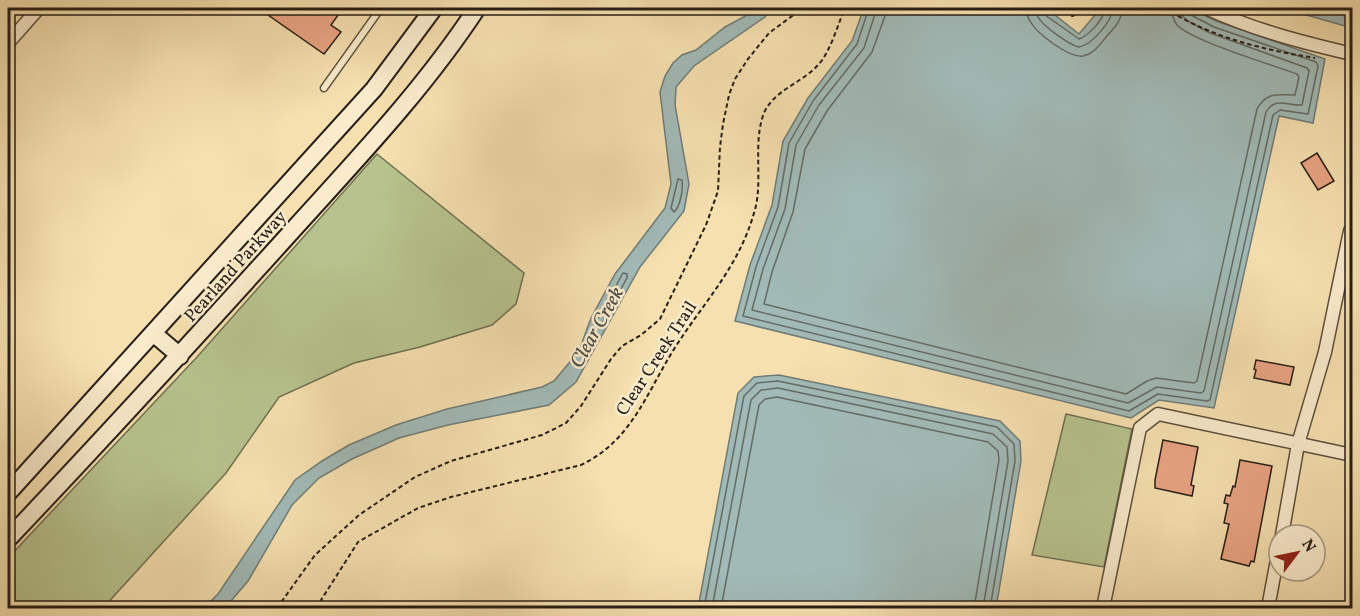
<svg xmlns="http://www.w3.org/2000/svg" width="1360" height="616" viewBox="0 0 1360 616" font-family="Vollkorn,serif">
  <rect width="100%" height="100%" fill="#f6e0b0"/>
  <filter id="stains"><feTurbulence type="fractalNoise" baseFrequency=".00333" numOctaves="4"/><feColorMatrix values="0 0 0 0 .2 0 0 0 0 .09 0 0 0 0 .02 0 0 0 .5 -.17"/></filter>
  <radialGradient id="worn" r=".72"><stop offset=".6" stop-color="#630" stop-opacity="0"/><stop offset="1" stop-color="#630" stop-opacity=".3"/></radialGradient>
  <!-- green -->
  <path fill="#b7c38e" stroke="#6f7052" stroke-width="1.5" d="M 377,154 L 524,273 L 516,304 L 492,325 L 420,347 L 354,363 L 279,397 L 226,473 L 103,608 L 8,608 L 8,558 L 197,357 Z
    M 1066,414 L 1132,429 L 1104,567 L 1032,555 Z"/>
  <!-- water -->
  <path fill="#a1bab7" stroke="#707c77" stroke-width="1.5" d="M 756,8 L 770,8 L 765,17 L 694,66 L 676,87 L 675,105 L 689,184 L 684,211 L 640,267 L 576,382 L 549,405 L 448,425 L 399,438 L 352,459 L 319,478 L 292,505 L 248,581 L 225,608 L 204,608 L 218,594 L 295,480 L 322,461 L 349,445 L 396,425 L 447,409 L 542,387 L 554,381 L 579,351 L 591,318 L 615,274 L 665,208 L 671,184 L 660,92 L 665,76 L 673,63 L 682,55 L 696,50 L 725,27 L 753,12 Z
    M 864,8 L 1046,8 L 1079,34 L 1101,8 L 1189,8 L 1216,21 L 1325,59 L 1313,123 L 1279,116 L 1214,408 L 1159,400 L 1131,418 L 735,321 L 750,265 L 772,205 L 783,141 L 808,98 L 852,41 Z
    M 1282,8 L 1352,8 L 1352,28 Z
    M 779,375 L 1000,421 L 1020,441 L 1021,461 L 996,608 L 698,608 L 738,393 L 754,377 Z"/>
  <g fill="none" stroke-linecap="round" stroke-linejoin="round">
    <!-- shore -->
    <path stroke="#646c66" stroke-width="1.5" d="M 869,8 L 857,44 L 813,101 L 789,143 L 778,207 L 756,267 L 743,316 L 1129,411 L 1158,394 L 1207,401 L 1210,400 L 1273,115 L 1280,110 L 1308,114 L 1318,66 L 1316,62 L 1214,27 L 1191,15 L 1188,8
      M 877,8 L 864,48 L 819,105 L 796,145 L 785,209 L 763,269 L 752,310 L 1128,403 L 1157,387 L 1201,393 L 1204,391 L 1266,112 C 1275,96 1288,106 1302,105 L 1309,71 L 1307,68 L 1210,33 L 1186,20 L 1181,14 L 1181,8
      M 886,8 L 885,16 L 872,52 L 827,111 L 805,149 L 793,212 L 772,272 L 764,304 L 1126,394 L 1147,381 L 1156,378 L 1194,383 L 1197,381 L 1257,109 C 1267,91 1279,95 1295,95 L 1299,77 L 1297,74 C 1273,65 1192,41 1177,25 C 1173,20 1172,14 1172,8
      M 1026,8 C 1027,12 1027,17 1030,21 C 1036,33 1069,58 1083,56 C 1094,54 1100,44 1107,36 C 1115,27 1122,20 1122,8
      M 1036,8 C 1036,12 1035,13 1038,17 C 1043,26 1069,45 1079,47 C 1092,45 1112,21 1113,8
      M 1043,8 L 1045,15 L 1079,39 C 1089,36 1104,18 1106,8
      M 678,179 L 682,180 C 683,188 681,206 674,212 L 671,208 Z
      M 623,273 L 627,274 L 627,278 L 601,325 L 598,326 L 597,320 Z
      M 704,608 L 744,396 L 757,383 L 778,381 L 997,427 L 1014,444 L 1015,461 L 990,608
      M 712,608 L 751,400 L 761,390 L 778,388 L 993,434 L 1007,447 L 1008,461 L 983,608
      M 721,608 L 759,405 L 765,399 L 777,397 L 988,442 L 998,451 L 999,460 L 974,608"/>
  </g>
  <!-- building -->
  <path fill="#e9a483" stroke="#271e16" stroke-width="1.5" d="M 258,8 L 343,8 L 331,25 L 341,32 L 324,54 Z
    M 1317,153 L 1334,181 L 1318,190 L 1301,163 Z
    M 1256,360 L 1294,367 L 1290,385 L 1254,378 L 1256,370 L 1254,369 Z
    M 1163,440 L 1198,447 L 1191,485 L 1194,486 L 1192,496 L 1155,488 L 1155,480 Z
    M 1240,460 L 1272,466 L 1254,562 L 1251,561 L 1249,566 L 1221,559 L 1229,524 L 1224,523 L 1228,504 L 1224,503 L 1226,495 L 1230,496 L 1233,486 L 1235,487 Z"/>
  <g fill="none" stroke-linecap="round" stroke-linejoin="round">
    <!-- lane casing -->
    <g stroke="#5b4e3c" stroke-width="9">
      <path id="lane" d="M 324,88 L 381,8"/>
    </g>
    <!-- street casing -->
    <g stroke="#5b4e3c" stroke-width="15">
      <path id="street" d="M 1206,8 C 1254,30 1301,42 1352,54
        M 8,43 L 39,8
        M 1282,535 L 1298,444 L 1325,352 L 1350,231
        M 1103,608 L 1140,428 L 1158,414 L 1352,455
        M 1268,608 L 1279,549"/>
    </g>
    <!-- secondary casing -->
    <g stroke="#271e16" stroke-width="20">
      <path id="secondary" d="M 153,333 L 180,356
        M 8,493 L 374,89 L 434,8
        M 8,539 C 104,438 198,335 292,231 C 357,159 424,89 477,8"/>
    </g>
    <!-- path -->
    <path stroke="#271e16" stroke-width="2" stroke-dasharray="4.5 3" stroke-linecap="butt" d="M 1058,8 L 1072,16 L 1083,13 L 1088,8
      M 1165,8 C 1209,37 1264,50 1315,58
      M 277,608 L 315,555 L 359,515 L 415,477 L 451,461 L 542,435 L 566,423 L 581,406 L 611,359 L 622,346 L 641,335 L 660,319 L 706,225 L 718,191 L 720,147 L 723,124 L 729,95 L 735,79 L 748,59 L 769,33 L 803,8
      M 316,608 L 358,542 L 418,508 L 451,497 L 581,465 C 633,440 647,391 676,346 C 705,301 739,266 754,213 C 764,182 752,144 764,113 C 774,90 802,83 818,65 C 830,53 838,24 845,8"/>
    <!-- lane -->
    <use href="#lane" stroke="#f9ebcc" stroke-width="6"/>
    <!-- street -->
    <use href="#street" stroke="#f9ebcc" stroke-width="12"/>
    <!-- secondary -->
    <use href="#secondary" stroke="#f9ebcc" stroke-width="16"/>
  </g>
  <g text-anchor="middle" stroke-width="5" stroke-linejoin="round" paint-order="stroke">
    <!-- street labels -->
    <g font-size="18" fill="#271e16" stroke="#f9ebcc">
      <text transform="translate(235 266) rotate(-48)" y="6">Pearland Parkway</text>
      <text transform="translate(656 358) rotate(-57)" y="6">Clear Creek Trail</text>
    </g>
    <!-- water labels -->
    <g font-size="20" font-style="italic" fill="#4c4d46" stroke="#f9ebcc">
      <text transform="translate(596 327) rotate(-61)" y="7">Clear Creek</text>
    </g>
  </g>
  <!-- margin -->
  <rect width="1360" height="616" fill="none" stroke="#f6e0b0" stroke-width="30"/>
  <rect x="9" y="9" width="1342" height="598" fill="none" stroke="#271e16" stroke-width="3"/>
  <rect x="15" y="15" width="1330" height="586" fill="none" stroke="#271e16" stroke-width="1.5"/>
  <!-- north arrow -->
  <g transform="translate(1297 553) rotate(58)"><circle r="28" fill="#f9ebcc" stroke="#a59983" stroke-width="1.5"/>
  <path d="M0-4.5L10 22L0 15L-10 22Z" fill="#8f2418"/>
  <text y="-9" font-size="16" font-weight="bold" text-anchor="middle" fill="#271e16">N</text>
  </g>
  <rect width="100%" height="100%" filter="url(#stains)"/>
  <rect width="100%" height="100%" fill="url(#worn)"/>
</svg>
